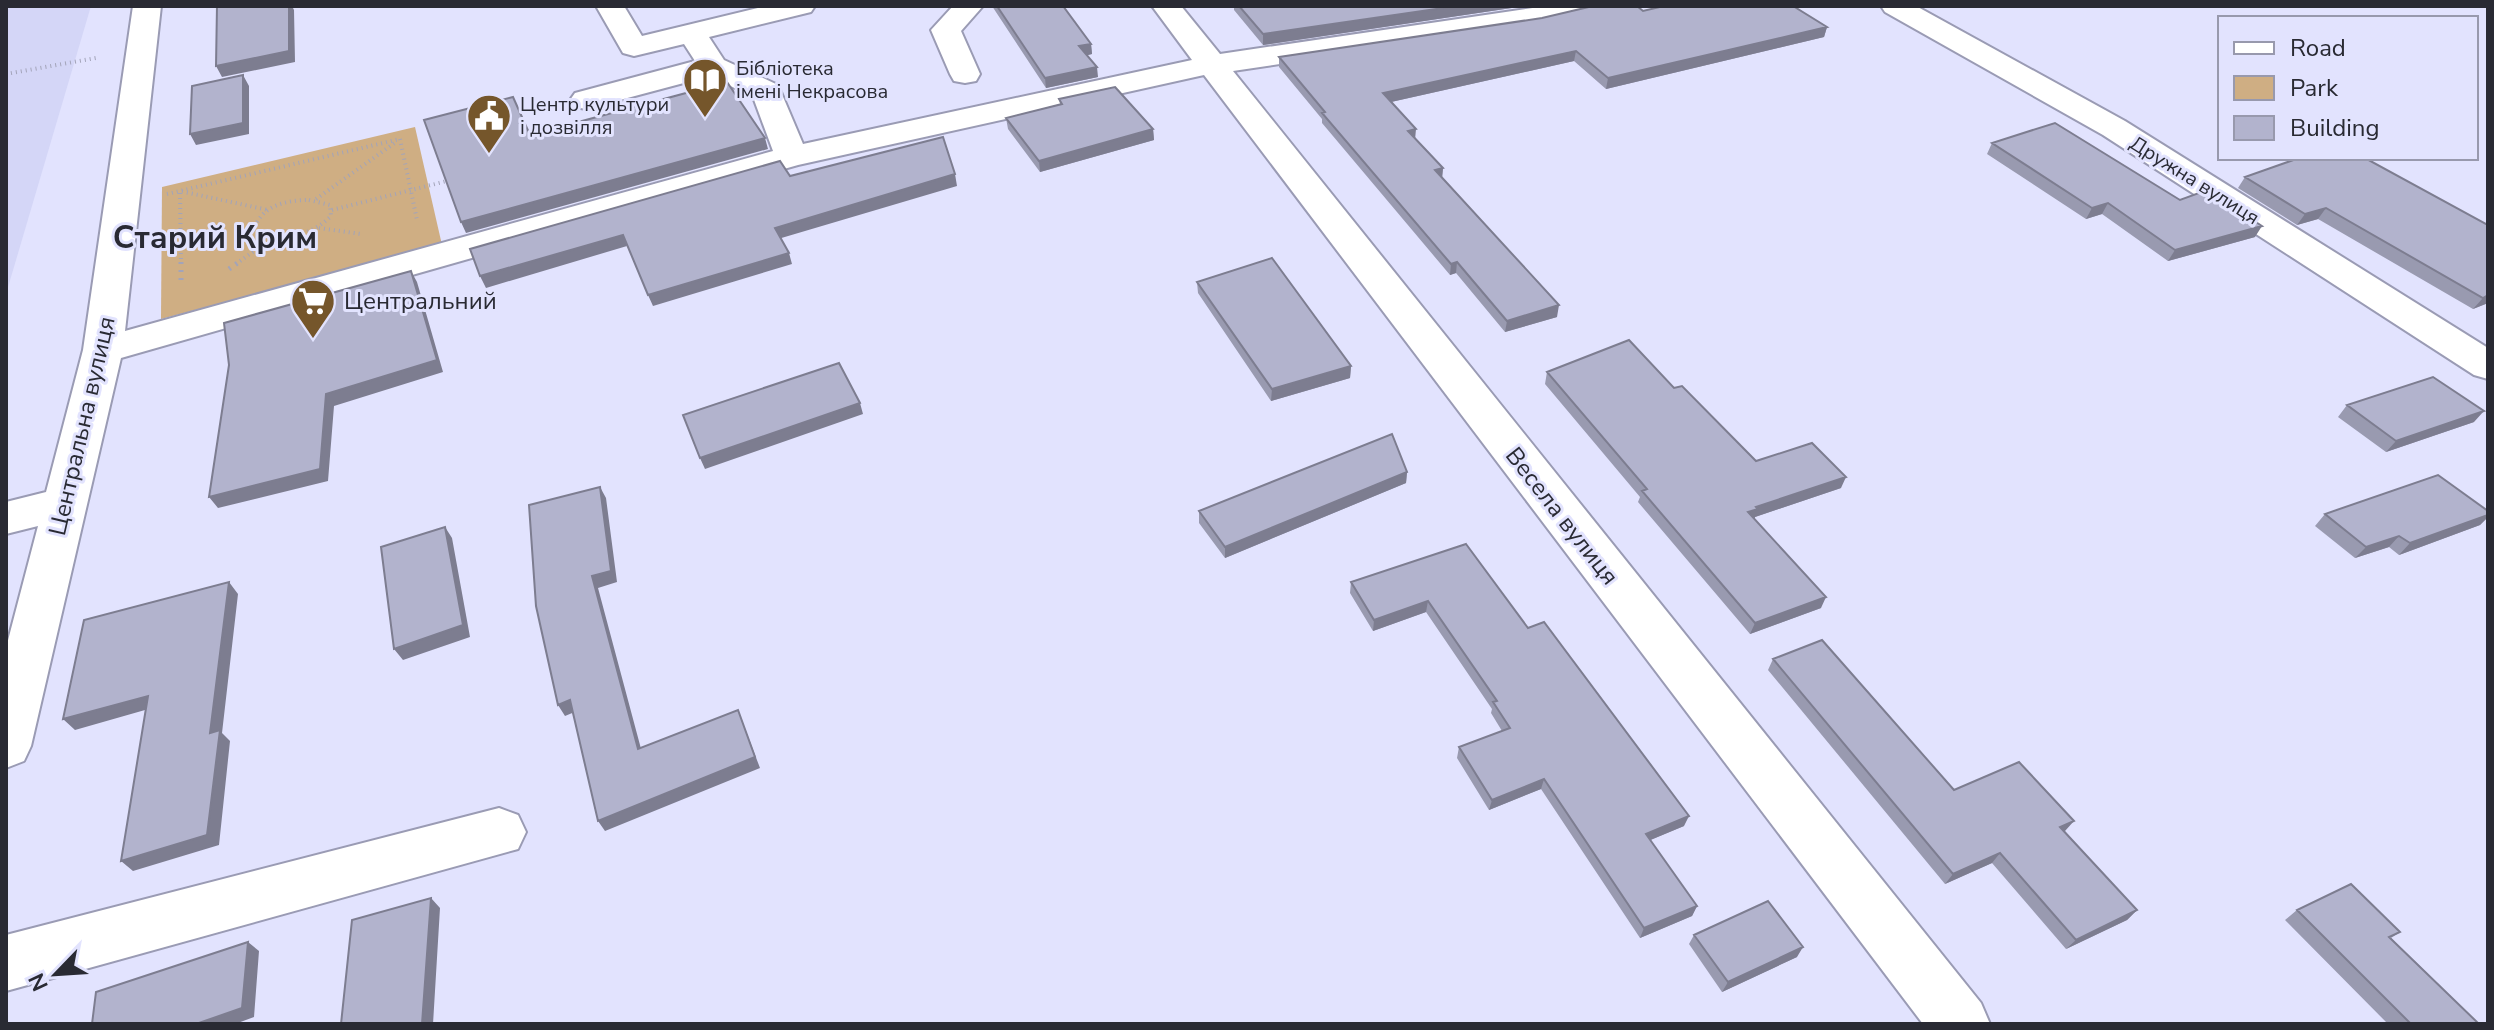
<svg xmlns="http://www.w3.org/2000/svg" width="2494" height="1030" viewBox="0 0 2494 1030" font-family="'Nunito Sans',sans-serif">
  <rect width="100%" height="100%" fill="#e2e3fe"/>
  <!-- built -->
  <path fill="#d4d6f7" d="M 6,6 L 91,6 L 6,294 Z"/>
  <!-- green -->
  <path fill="#cfae83" d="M 415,127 L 442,245 L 161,319 L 162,187 Z"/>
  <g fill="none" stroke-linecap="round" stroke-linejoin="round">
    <!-- minor casing -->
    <g stroke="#9a9bb4" stroke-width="4">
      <path id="minor" d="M 133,6 L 161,6 L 125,331 L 773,151 L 753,97 L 710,76 L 586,109 L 575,107 L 570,100 L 575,93 L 695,61 L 684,44 L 634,56 L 623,53 L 596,6 L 624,6 L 642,36 L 766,6 L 815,6 L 811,12 L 709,37 L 724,60 L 778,85 L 803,144 L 1192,60 L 1152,6 L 1181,6 L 1220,54 L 1546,6 L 1600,6 L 1596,12 L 1540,25 L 1233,71 L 1981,1003 L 1990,1024 L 1923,1024 L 1204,75 L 798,165 L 121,358 L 31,746 L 24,761 L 6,768 L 6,648 L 38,526 L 6,534 L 6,502 L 46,492 L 83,350 Z
        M 953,6 L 983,6 L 961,31 L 980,74 L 976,81 L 965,83 L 954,81 L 950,74 L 931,30 Z
        M 1881,6 L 1916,6 L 2125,121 L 2488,348 L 2488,379 L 2474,375 L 2103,135 L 1885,12 Z
        M 499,808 L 518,815 L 526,832 L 518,849 L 6,991 L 6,935 Z"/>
    </g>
    <!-- path-far1 -->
    <path stroke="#a3a4b9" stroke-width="4" stroke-dasharray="1 4" stroke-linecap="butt" d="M 6,74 L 96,58
      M 400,139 L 417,220
      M 167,194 L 400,139
      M 316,199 L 396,142
      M 309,200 L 330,205 L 331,216 C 312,235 293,236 268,241 L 253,232 C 260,206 285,200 309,200 Z
      M 332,210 L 447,181
      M 319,228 L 361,234
      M 181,264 L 180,191 L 268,210
      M 236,264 L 268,241"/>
    <!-- path -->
    <path stroke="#a3a4b9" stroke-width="5" stroke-dasharray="2 6" stroke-linecap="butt" d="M 181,262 L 181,285
      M 229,269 L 239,262"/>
    <!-- minor -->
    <use href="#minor" fill="#fff" fill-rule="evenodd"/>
  </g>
  <!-- wall -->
  <path fill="#999ab0" d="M 992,6 L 1063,6 L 1091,44 L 1092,54 L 1087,55 L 1098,77 L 1046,88 Z
    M 1234,6 L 1525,6 L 1263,45 L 1234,10 Z
    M 1643,11 L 1827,27 L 1824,37 L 1606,89 L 1574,61 L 1391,102 L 1415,138 L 1443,168 L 1442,177 L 1557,317 L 1505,332 L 1456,273 L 1450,275 L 1322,123 L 1322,119 L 1279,67 L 1279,57 L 1542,18 Z
    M 1059,99 L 1153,129 L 1154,140 L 1040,172 L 1008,129 L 1006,118 L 1060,104 Z
    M 1992,143 L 2180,200 L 2255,237 L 2168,261 L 2102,214 L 2086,219 L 1987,154 Z
    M 2245,177 L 2488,225 L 2488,303 L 2473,309 L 2318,219 L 2297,225 L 2238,188 Z
    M 1197,282 L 1351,366 L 1350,378 L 1271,401 L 1198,293 Z
    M 1547,372 L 1674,388 L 1756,461 L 1841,488 L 1755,517 L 1754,519 L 1821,608 L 1750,634 L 1638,502 L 1640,497 L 1545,384 Z
    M 2347,405 L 2474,422 L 2386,452 L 2338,417 Z
    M 1407,472 L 1406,483 L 1225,558 L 1199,523 L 1199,511 Z
    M 2488,511 L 2488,517 L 2480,525 L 2399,555 L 2389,547 L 2355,558 L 2315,526 L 2325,514 Z
    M 1466,544 L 1528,628 L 1684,826 L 1650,840 L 1697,906 L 1692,916 L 1640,938 L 1541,789 L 1489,810 L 1457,758 L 1459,747 L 1502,731 L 1491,713 L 1492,709 L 1426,612 L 1373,631 L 1350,593 L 1351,582 Z
    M 1773,659 L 1954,790 L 2065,831 L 2064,831 L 2137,910 L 2127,920 L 2066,949 L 1992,863 L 1945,884 L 1768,670 Z
    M 2297,910 L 2400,932 L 2391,938 L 2479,1024 L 2388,1024 L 2285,920 Z
    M 1694,935 L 1797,957 L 1722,992 L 1689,944 Z"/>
  <!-- shaded-wall -->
  <path fill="#7d7d90" d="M 289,6 L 292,6 L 294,10 L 295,62 L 222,77 L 216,66 Z
    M 1457,6 L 1525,6 L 1263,45 L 1263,34 Z
    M 1827,27 L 1824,37 L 1606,89 L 1608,78 Z
    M 1091,44 L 1092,54 L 1080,57 L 1079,46 Z
    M 1576,51 L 1574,61 L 1382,104 L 1383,93 Z
    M 1097,67 L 1098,77 L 1046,88 L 1045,78 Z
    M 243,75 L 249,86 L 249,134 L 196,145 L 190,134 Z
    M 1153,129 L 1154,140 L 1040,172 L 1039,161 Z
    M 1416,129 L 1415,140 L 1408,131 Z
    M 765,138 L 768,149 L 466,233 L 461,222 Z
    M 1443,168 L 1442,179 L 1435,170 Z
    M 955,174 L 957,186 L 778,239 L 775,228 Z
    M 2108,203 L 2102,214 L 2086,219 L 2092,208 Z
    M 2326,208 L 2318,219 L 2297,225 L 2305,214 Z
    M 2262,226 L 2255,237 L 2168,261 L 2175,250 Z
    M 623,235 L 627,246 L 486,288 L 480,276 Z
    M 789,253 L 792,264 L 653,306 L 648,295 Z
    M 1457,262 L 1456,273 L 1450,275 L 1451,264 Z
    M 411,271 L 417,282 L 443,372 L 334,406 L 328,481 L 218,508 L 209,497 L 326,394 Z
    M 2488,295 L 2488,303 L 2473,309 L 2483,298 Z
    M 1559,305 L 1557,317 L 1505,332 L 1507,321 Z
    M 1351,366 L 1350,378 L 1271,401 L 1272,389 Z
    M 860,403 L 863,414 L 705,469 L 700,458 Z
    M 2484,411 L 2474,422 L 2386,452 L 2396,441 Z
    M 1407,472 L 1406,483 L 1225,558 L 1225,547 Z
    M 1846,477 L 1841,488 L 1755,517 L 1754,520 L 1748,512 L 1756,507 Z
    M 600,487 L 606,498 L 617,582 L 598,588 L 644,760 L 638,749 L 592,576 Z
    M 2488,515 L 2488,517 L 2480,525 L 2399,555 L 2410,543 Z
    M 445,527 L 452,538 L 470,637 L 403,660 L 394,649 Z
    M 2399,536 L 2389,547 L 2355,558 L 2366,547 Z
    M 229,582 L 238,594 L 222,733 L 230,741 L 219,845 L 133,871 L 121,861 L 210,733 Z
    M 1826,597 L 1821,608 L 1750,634 L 1755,623 Z
    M 1428,601 L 1426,612 L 1373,631 L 1374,620 Z
    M 148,696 L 159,706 L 75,730 L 63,719 Z
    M 570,700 L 577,711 L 565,716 L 558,705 Z
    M 738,710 L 760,768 L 605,831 L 598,821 Z
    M 1544,779 L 1541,789 L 1489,810 L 1492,800 Z
    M 1689,816 L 1684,826 L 1641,844 L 1646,834 Z
    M 2074,821 L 2065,831 L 2051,837 L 2060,827 Z
    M 2000,853 L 1992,863 L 1945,884 L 1953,874 Z
    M 431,898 L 440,908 L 433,1024 L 422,1024 Z
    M 1697,906 L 1692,916 L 1640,938 L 1644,928 Z
    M 2137,910 L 2127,920 L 2066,949 L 2076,940 Z
    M 248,942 L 259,951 L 254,1017 L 235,1024 L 196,1024 Z
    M 1803,947 L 1797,957 L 1722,992 L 1728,982 Z"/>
  <!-- building -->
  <path fill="#b2b3cd" stroke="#7d7d90" stroke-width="2" d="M 217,6 L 289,6 L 289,51 L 216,66 Z
    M 997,6 L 1063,6 L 1091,44 L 1079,46 L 1097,67 L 1045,78 Z
    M 1239,6 L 1457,6 L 1263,34 Z
    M 1593,6 L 1637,6 L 1643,11 L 1664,6 L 1793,6 L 1827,27 L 1608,78 L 1576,51 L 1383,93 L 1416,129 L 1408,131 L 1443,168 L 1435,170 L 1559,305 L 1507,321 L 1457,262 L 1451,264 L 1322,113 L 1325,112 L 1279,57 L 1542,18 Z
    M 243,75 L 243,123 L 190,134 L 192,86 Z
    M 727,82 L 765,138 L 461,222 L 424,120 L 513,97 L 530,135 Z
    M 1115,87 L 1153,129 L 1039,161 L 1006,118 L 1062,104 L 1059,99 Z
    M 2055,123 L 2180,200 L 2207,190 L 2262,226 L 2175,250 L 2108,203 L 2092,208 L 1992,143 Z
    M 943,137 L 955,174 L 775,228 L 789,253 L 648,295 L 623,235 L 480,276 L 470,249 L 780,161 L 790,176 Z
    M 2299,158 L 2365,158 L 2488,225 L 2488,295 L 2483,298 L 2326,208 L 2305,214 L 2245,177 Z
    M 1272,258 L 1351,366 L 1272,389 L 1197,282 Z
    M 411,271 L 437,360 L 326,394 L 320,469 L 209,497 L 229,365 L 224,323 Z
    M 1629,340 L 1674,388 L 1682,386 L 1756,461 L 1812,443 L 1846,477 L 1756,507 L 1758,509 L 1748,512 L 1826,597 L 1755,623 L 1642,491 L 1647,489 L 1547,372 Z
    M 839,363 L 860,403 L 700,458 L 683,415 Z
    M 2433,377 L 2484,411 L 2396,441 L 2347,405 Z
    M 1392,434 L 1407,472 L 1225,547 L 1199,511 Z
    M 2438,475 L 2488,511 L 2488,515 L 2410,543 L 2399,536 L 2366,547 L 2325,514 Z
    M 600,487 L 611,571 L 592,576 L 638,749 L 738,710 L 755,757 L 598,821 L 570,700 L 558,705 L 536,606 L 529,505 Z
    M 445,527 L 463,625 L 394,649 L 381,547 Z
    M 1466,544 L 1528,628 L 1544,622 L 1689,816 L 1646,834 L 1697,906 L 1644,928 L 1544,779 L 1492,800 L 1459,747 L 1510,728 L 1493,702 L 1497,701 L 1428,601 L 1374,620 L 1351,582 Z
    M 229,582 L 210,733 L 220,730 L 207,835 L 121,861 L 148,696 L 63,719 L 84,620 Z
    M 1822,640 L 1954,790 L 2019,762 L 2074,821 L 2060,827 L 2137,910 L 2076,940 L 2000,853 L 1953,874 L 1773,659 Z
    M 2351,884 L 2400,932 L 2389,937 L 2479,1024 L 2411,1024 L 2297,910 Z
    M 431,898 L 422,1024 L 341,1024 L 352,920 Z
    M 1768,901 L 1803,947 L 1728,982 L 1694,935 Z
    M 248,942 L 242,1008 L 196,1024 L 92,1024 L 96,992 Z"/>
  <!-- icons -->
  <defs>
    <g id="library-pin" transform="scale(2.3)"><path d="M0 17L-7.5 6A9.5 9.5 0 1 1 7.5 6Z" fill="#75562b" stroke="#e2e3fe"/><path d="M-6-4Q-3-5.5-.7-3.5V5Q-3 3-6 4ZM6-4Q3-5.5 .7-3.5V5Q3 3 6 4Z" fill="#fff"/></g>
    <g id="civic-pin" transform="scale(2.3)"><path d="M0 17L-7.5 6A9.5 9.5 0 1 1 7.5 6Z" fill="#75562b" stroke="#e2e3fe"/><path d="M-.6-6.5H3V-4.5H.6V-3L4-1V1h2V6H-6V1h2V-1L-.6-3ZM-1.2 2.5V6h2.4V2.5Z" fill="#fff"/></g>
    <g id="supermarket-pin" transform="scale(2.3)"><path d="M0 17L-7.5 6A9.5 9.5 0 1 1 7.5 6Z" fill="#75562b" stroke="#e2e3fe"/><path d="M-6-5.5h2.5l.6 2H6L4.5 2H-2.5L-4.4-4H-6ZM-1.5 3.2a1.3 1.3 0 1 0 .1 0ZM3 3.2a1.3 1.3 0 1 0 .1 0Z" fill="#fff"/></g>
  </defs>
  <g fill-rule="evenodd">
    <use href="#library-pin" x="705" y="80"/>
    <use href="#civic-pin" x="489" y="116"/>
    <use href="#supermarket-pin" x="313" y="301"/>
  </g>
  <g text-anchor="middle" stroke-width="6" stroke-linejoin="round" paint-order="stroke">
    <!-- far-poi labels -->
    <g font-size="20" fill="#292a33" stroke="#e2e3fe" text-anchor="start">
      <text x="736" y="75">Бібліотека<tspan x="736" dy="23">імені Некрасова</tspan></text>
      <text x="520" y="111">Центр культури<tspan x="520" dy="23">і дозвілля</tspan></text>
    </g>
    <!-- far-street labels -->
    <g font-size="20" fill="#292a33" stroke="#e2e3fe">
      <text transform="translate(2195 180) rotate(32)" y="7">Дружна вулиця</text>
    </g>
    <!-- poi labels -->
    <g font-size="24" fill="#292a33" stroke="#e2e3fe" text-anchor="start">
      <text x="344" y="309">Центральний</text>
    </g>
    <!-- street labels -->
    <g font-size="24" fill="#292a33" stroke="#e2e3fe">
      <text transform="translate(82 426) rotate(-77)" y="8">Центральна вулиця</text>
      <text transform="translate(1562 516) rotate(52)" y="8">Весела вулиця</text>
    </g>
    <!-- district labels -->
    <g font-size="32" font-weight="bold" fill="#292a33" stroke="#e2e3fe">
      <text x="215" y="248">Старий Крим</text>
    </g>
  </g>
  <!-- border -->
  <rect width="2494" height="1030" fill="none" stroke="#292a33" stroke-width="16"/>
  <!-- legend -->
  <rect x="2218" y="16" width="260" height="144" fill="#e2e3fe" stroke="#9899ad" stroke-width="2"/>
  <rect x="2234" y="42" width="40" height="12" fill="#ffffff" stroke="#9899ad" stroke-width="2"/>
  <text x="2290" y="56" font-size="24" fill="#292a33">Road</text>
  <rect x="2234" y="76" width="40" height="24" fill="#cfae83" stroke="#9899ad" stroke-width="2"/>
  <text x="2290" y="96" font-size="24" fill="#292a33">Park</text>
  <rect x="2234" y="116" width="40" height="24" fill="#b2b3cd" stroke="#9899ad" stroke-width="2"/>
  <text x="2290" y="136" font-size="24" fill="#292a33">Building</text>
  <!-- north arrow -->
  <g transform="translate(56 974) rotate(245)" stroke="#e2e3fe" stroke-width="6" paint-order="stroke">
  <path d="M0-6L14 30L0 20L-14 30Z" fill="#292a33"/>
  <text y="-12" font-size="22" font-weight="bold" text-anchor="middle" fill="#292a33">N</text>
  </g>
</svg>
